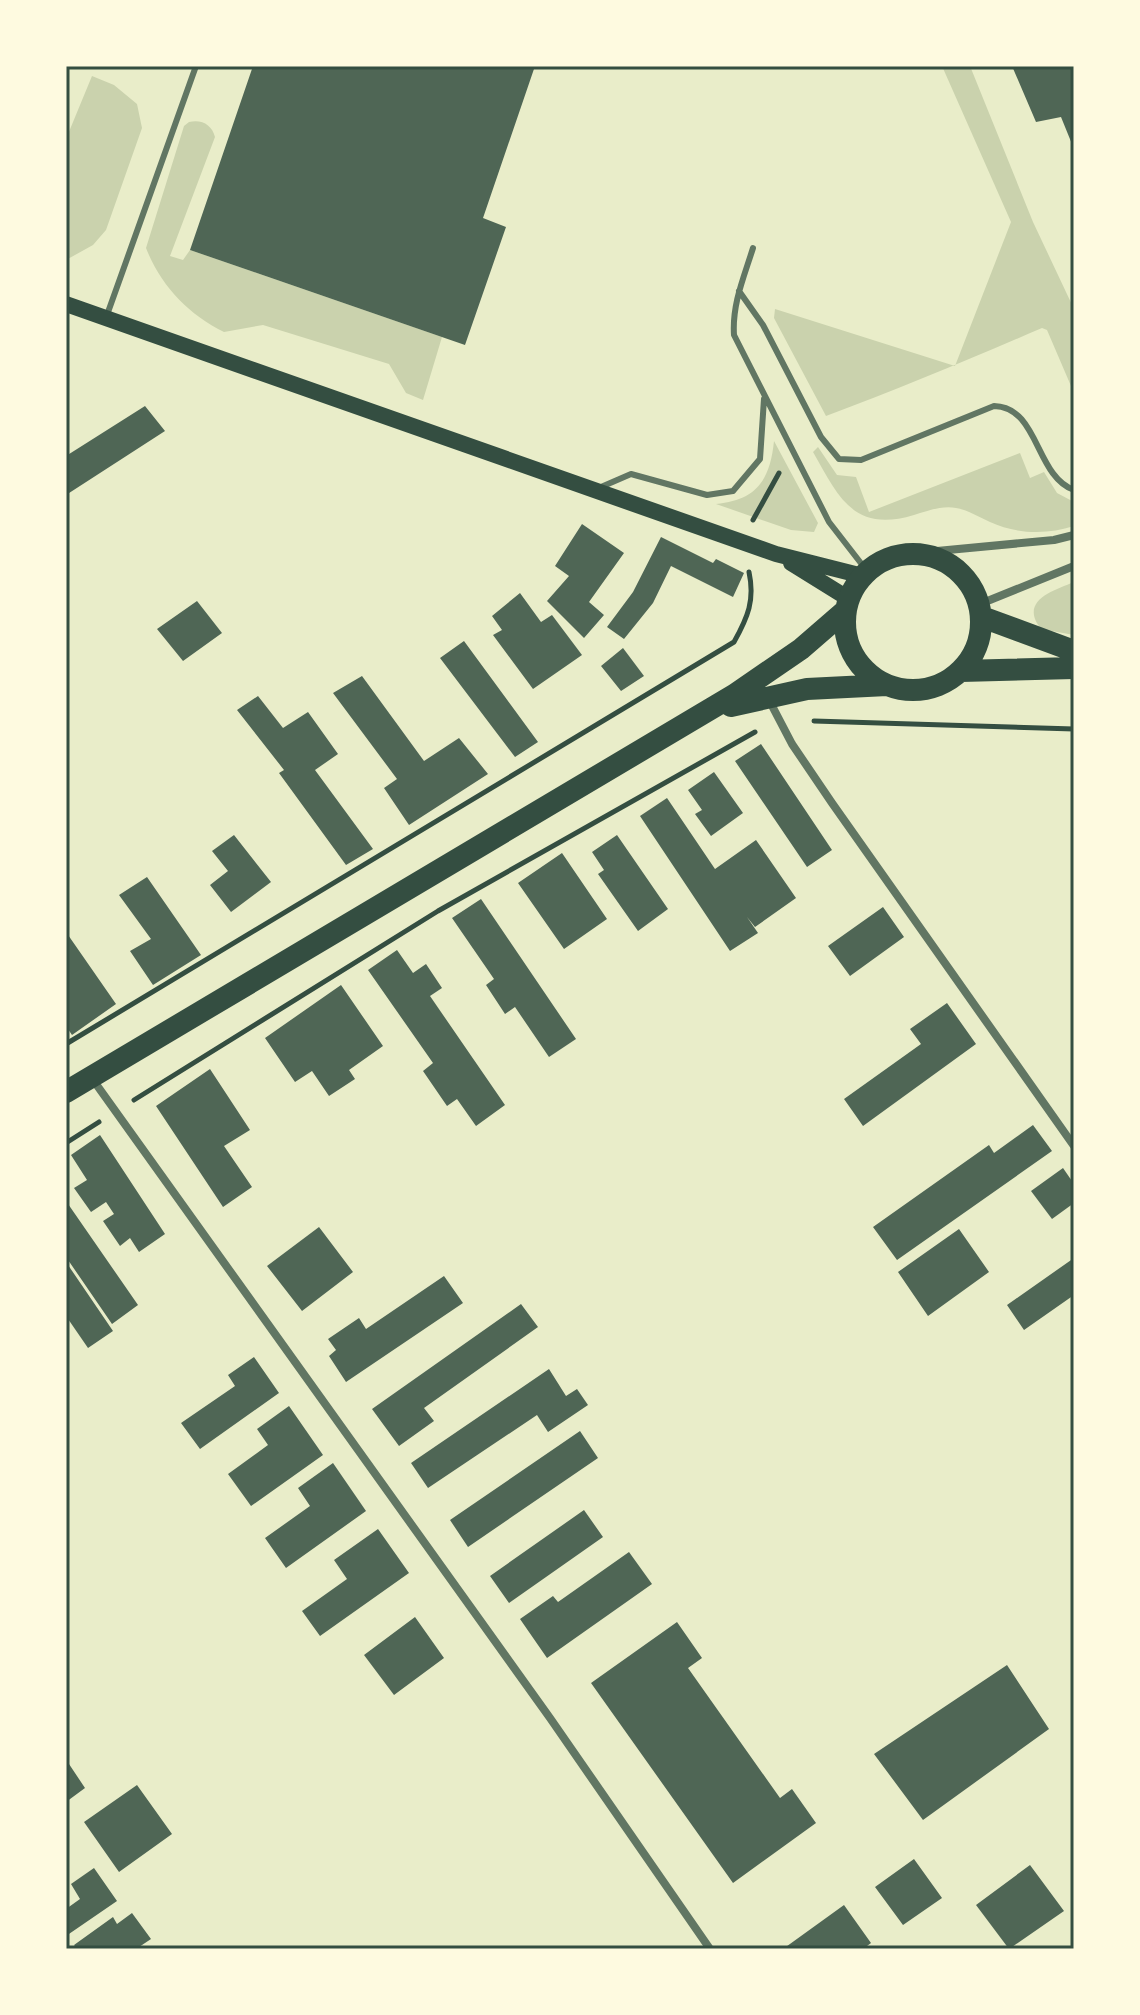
<svg xmlns="http://www.w3.org/2000/svg" width="1140" height="2015" viewBox="0 0 1140 2015" font-family="'IBM Plex Sans',sans-serif">
  <rect width="100%" height="100%" fill="#e9edc9"/>
  <!-- green -->
  <path fill="#cad2ad" d="M 942,66 L 970,66 L 1033,222 L 1074,309 L 1074,393 L 1047,330 L 1042,328 C 970,359 899,389 826,416 L 774,318 L 775,309 L 955,366 L 1011,222 Z
    M 92,76 L 114,85 L 137,104 L 142,128 L 106,230 L 93,245 L 66,260 L 66,139 Z
    M 189,122 C 202,119 212,125 215,137 L 170,256 L 183,260 L 190,250 L 442,337 L 423,400 L 406,393 L 389,364 L 263,325 L 224,332 C 188,314 161,286 146,248 L 184,126 Z
    M 774,441 L 818,523 L 814,532 L 791,530 L 716,504 C 756,500 770,481 774,441 Z
    M 818,447 L 837,475 L 856,477 L 869,512 L 1020,453 L 1030,478 L 1044,472 L 1057,493 L 1074,502 L 1074,526 C 1047,535 1016,534 990,522 C 979,517 968,510 956,508 C 943,505 927,511 914,515 C 854,533 839,498 813,452 Z
    M 1074,582 L 1074,635 L 1041,629 C 1019,601 1052,591 1074,582 Z"/>
  <!-- building -->
  <path fill="#4f6655" d="M 253,66 L 535,66 L 483,218 L 506,227 L 465,345 L 190,250 Z
    M 1012,66 L 1074,66 L 1074,149 L 1061,117 L 1036,122 Z
    M 145,406 L 165,431 L 66,495 L 66,456 Z
    M 582,524 L 624,553 L 589,602 L 604,615 L 584,638 L 547,601 L 569,576 L 555,566 Z
    M 661,537 L 713,563 L 716,559 L 744,573 L 733,597 L 671,566 L 653,603 L 624,639 L 607,627 L 633,592 Z
    M 520,593 L 541,622 L 552,615 L 582,655 L 533,689 L 493,635 L 502,630 L 492,616 Z
    M 197,601 L 222,633 L 183,661 L 157,629 Z
    M 464,641 L 538,742 L 515,757 L 440,658 Z
    M 623,648 L 644,676 L 621,691 L 601,666 Z
    M 362,676 L 424,761 L 459,738 L 488,774 L 409,825 L 384,788 L 397,779 L 333,693 Z
    M 258,696 L 283,728 L 308,712 L 338,754 L 315,770 L 373,849 L 346,865 L 279,773 L 284,770 L 237,710 Z
    M 761,744 L 832,850 L 807,867 L 735,761 Z
    M 714,772 L 743,813 L 711,836 L 695,814 L 702,810 L 688,790 Z
    M 667,798 L 715,869 L 756,840 L 796,898 L 755,927 L 747,917 L 758,933 L 730,951 L 640,816 Z
    M 234,835 L 271,882 L 231,912 L 210,885 L 228,871 L 212,851 Z
    M 617,835 L 668,909 L 638,931 L 598,874 L 604,870 L 592,852 Z
    M 562,853 L 607,919 L 564,949 L 518,883 Z
    M 147,877 L 201,955 L 153,985 L 130,951 L 151,939 L 119,895 Z
    M 481,899 L 576,1039 L 549,1057 L 515,1007 L 505,1014 L 486,985 L 494,979 L 452,918 Z
    M 883,907 L 904,937 L 850,976 L 828,946 Z
    M 66,932 L 116,1004 L 72,1035 L 66,1026 Z
    M 397,950 L 413,973 L 426,964 L 442,988 L 430,996 L 505,1105 L 476,1126 L 457,1099 L 447,1106 L 423,1071 L 433,1063 L 368,970 Z
    M 341,985 L 383,1046 L 349,1070 L 355,1079 L 329,1096 L 312,1071 L 295,1082 L 265,1038 Z
    M 947,1003 L 976,1044 L 863,1126 L 844,1099 L 921,1044 L 910,1029 Z
    M 210,1069 L 250,1130 L 224,1146 L 252,1187 L 223,1207 L 156,1106 Z
    M 1033,1125 L 1052,1151 L 897,1260 L 873,1227 L 989,1145 L 994,1153 Z
    M 100,1135 L 165,1234 L 139,1252 L 130,1238 L 120,1246 L 103,1221 L 114,1214 L 106,1202 L 91,1212 L 74,1188 L 87,1180 L 71,1155 Z
    M 1063,1168 L 1074,1184 L 1074,1203 L 1052,1219 L 1031,1191 Z
    M 66,1201 L 138,1305 L 112,1324 L 66,1257 Z
    M 319,1227 L 353,1272 L 302,1311 L 267,1266 Z
    M 959,1229 L 989,1272 L 928,1316 L 898,1272 Z
    M 1074,1258 L 1074,1295 L 1024,1330 L 1007,1305 Z
    M 66,1262 L 113,1331 L 88,1348 L 66,1316 Z
    M 444,1276 L 463,1303 L 346,1382 L 329,1356 L 336,1350 L 328,1339 L 359,1318 L 366,1329 Z
    M 521,1304 L 538,1327 L 424,1408 L 434,1421 L 399,1446 L 372,1409 Z
    M 254,1357 L 279,1393 L 200,1449 L 181,1423 L 235,1386 L 228,1375 Z
    M 549,1369 L 566,1396 L 577,1389 L 588,1405 L 548,1432 L 537,1415 L 428,1488 L 411,1463 Z
    M 289,1406 L 323,1455 L 251,1506 L 228,1474 L 268,1445 L 257,1429 Z
    M 580,1431 L 598,1458 L 468,1547 L 450,1520 Z
    M 333,1463 L 366,1511 L 286,1568 L 265,1538 L 310,1506 L 298,1488 Z
    M 584,1510 L 603,1537 L 509,1603 L 490,1576 Z
    M 378,1529 L 409,1573 L 320,1636 L 302,1611 L 347,1579 L 334,1560 Z
    M 629,1552 L 652,1584 L 547,1658 L 520,1619 L 553,1596 L 558,1602 Z
    M 415,1617 L 444,1658 L 394,1695 L 364,1655 Z
    M 677,1622 L 702,1658 L 688,1668 L 780,1798 L 792,1789 L 816,1823 L 733,1883 L 591,1683 Z
    M 1007,1665 L 1049,1729 L 923,1820 L 874,1754 Z
    M 69,1764 L 85,1788 L 66,1802 L 66,1765 Z
    M 137,1785 L 172,1834 L 119,1872 L 84,1822 Z
    M 914,1859 L 942,1898 L 903,1925 L 875,1887 Z
    M 1030,1865 L 1064,1911 L 1009,1949 L 976,1905 Z
    M 94,1868 L 117,1901 L 66,1936 L 66,1909 L 80,1899 L 71,1884 Z
    M 844,1905 L 871,1943 L 863,1949 L 783,1949 Z
    M 132,1913 L 151,1939 L 136,1949 L 77,1949 L 74,1945 L 113,1917 L 117,1924 Z"/>
  <g fill="none" stroke-linecap="round" stroke-linejoin="round">
    <!-- path -->
    <path stroke="#344e41" stroke-width="5" d="M 753,520 L 779,473
      M 814,721 L 1074,729
      M 66,1044 L 734,642 C 748,617 755,600 749,572
      M 134,1100 L 438,911 L 755,732
      M 66,1143 L 99,1122"/>
    <!-- service -->
    <path stroke="#617663" stroke-width="6" d="M 753,248 C 744,277 732,304 734,335 L 829,522 L 867,571
      M 739,291 L 763,325 L 821,437 L 839,459 L 861,460 L 994,406 C 1039,407 1035,476 1074,490
      M 107,315 L 196,66
      M 601,487 L 631,474 L 707,495 L 733,491 L 760,459 L 764,399"/>
    <!-- minor -->
    <path stroke="#617663" stroke-width="8" d="M 916,553 L 1054,540 L 1074,535
      M 980,604 L 1074,566
      M 769,700 L 792,744 L 832,803 L 1074,1146
      M 91,1077 L 550,1718 L 710,1949"/>
    <!-- secondary -->
    <path stroke="#344e41" stroke-width="16" d="M 66,304 L 776,554 L 863,576
      M 791,563 L 849,599"/>
    <!-- trunk -->
    <path stroke="#344e41" stroke-width="22" d="M845 622a68 68 0 1 1 136 0a68 68 0 1 1-136 0Z
      M 982,617 L 1074,651
      M 961,671 L 1074,668
      M 731,706 L 807,689 L 887,685
      M 66,1092 L 734,695 L 801,649 L 846,610"/>
  </g>
  <!-- border -->
  <rect width="1140" height="2015" fill="none" stroke="#fefae0" stroke-width="136"/>
  <rect x="68" y="68" width="1004" height="1879" fill="none" stroke="#344e41" stroke-width="3"/>
</svg>
